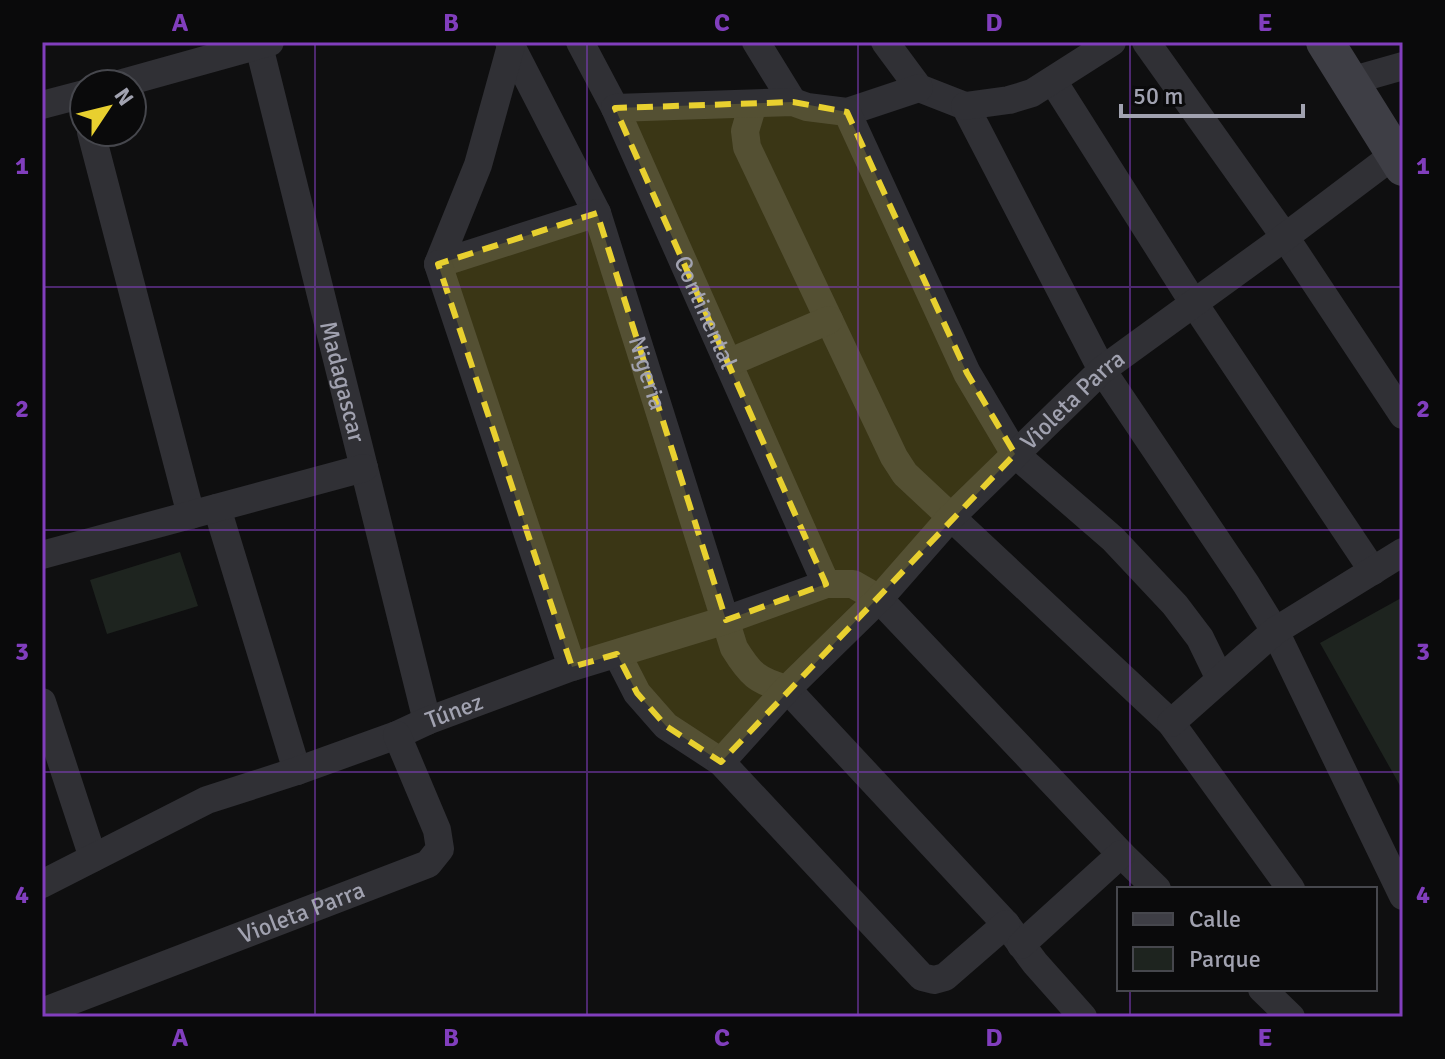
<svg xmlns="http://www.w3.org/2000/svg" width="1445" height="1059" viewBox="0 0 1445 1059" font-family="Signika,sans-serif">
  <rect width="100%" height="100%" fill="#0f0f10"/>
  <!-- green -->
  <path fill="#1e241f" d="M 180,552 L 198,606 L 107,634 L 90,580 Z
    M 1403,597 L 1403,791 L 1320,643 Z"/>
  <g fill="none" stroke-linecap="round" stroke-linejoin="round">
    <!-- street -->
    <g stroke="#303035" stroke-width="28">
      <path id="s1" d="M 258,42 L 427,721"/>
      <path id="s2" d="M 509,42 L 597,213 L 734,648 C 750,674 757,681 787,689"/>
      <path id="s3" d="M 580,42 L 615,108 L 826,584"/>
      <path d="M 756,42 L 793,102"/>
      <path d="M 885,42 L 919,88 L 965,106 L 1102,370 L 1246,584 L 1275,631 L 1403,896"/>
      <path d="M 1146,42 L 1285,237 L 1403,415"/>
      <path d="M 511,46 L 478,165 L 438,264 L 597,213"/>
      <path d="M 1053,81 L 1193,302 L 1373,571"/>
      <path d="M 1350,81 L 1403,66"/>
      <path d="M 119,84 L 270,42"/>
      <path d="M 753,104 L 745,131 L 747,147 L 894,457 L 905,474 L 1171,723 L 1291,889"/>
      <path d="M 42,105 L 84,94"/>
      <path d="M 965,106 L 1009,100 L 1032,93 L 1112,42"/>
      <path d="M 615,108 L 793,102 L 807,107 L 847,112 L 919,88"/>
      <path d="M 847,112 L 967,373 L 1015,454 L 1113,539 L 1175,605 L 1200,638 L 1220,679"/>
      <path d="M 91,132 L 191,515"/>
      <path d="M 438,264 L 572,667"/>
      <path d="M 728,363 L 829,320"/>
      <path d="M 217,508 L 297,771"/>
      <path d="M 42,555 L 364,468"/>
      <path d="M 617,654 L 637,693 L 666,726 L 721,762"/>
      <path d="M 787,689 L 1006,924 L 1035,963 L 1083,1017"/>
      <path d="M 42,702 L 93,858"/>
      <path d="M 1171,723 L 1275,631 L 1403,552"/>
      <path id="s4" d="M 42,884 L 207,800 L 297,771 L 397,735 L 427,721 L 572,667 L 726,620 L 826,584 L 853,584 L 879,599 L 1121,854 L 1157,889"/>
      <path id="s5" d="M 1006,924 L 945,977 L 934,980 L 922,977 L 721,762 L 787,689 L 879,599 L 951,517 L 1102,370 L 1285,237 L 1395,154"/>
      <path d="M 1021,945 L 1121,854"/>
      <path d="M 1262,989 L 1291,1017"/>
      <path id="s6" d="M 42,1012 L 428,864 L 440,849 L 437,830 L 397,735"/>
    </g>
    <!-- secondary -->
    <path stroke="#3e3e45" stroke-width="38" d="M 1325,42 L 1403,167"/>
  </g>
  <!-- marked area -->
  <path fill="#e8d02f" fill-opacity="0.2" stroke="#e8d02f" stroke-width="6" stroke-dasharray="16 10" stroke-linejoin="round" d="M 793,102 L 847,112 L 967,373 L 1015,454 L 721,762 L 666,726 L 637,693 L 617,654 L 572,667 L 438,264 L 597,213 L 726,620 L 826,584 L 615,108 Z"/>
  <!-- grid -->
  <path fill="none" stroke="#813ebd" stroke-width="2" stroke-opacity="0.55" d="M 315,42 L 315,1017M 587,42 L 587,1017M 858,42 L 858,1017M 1130,42 L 1130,889M 42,287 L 1403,287M 42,530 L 1403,530M 42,772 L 1403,772M 1130,989 L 1130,1017"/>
  <g text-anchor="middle" stroke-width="8" stroke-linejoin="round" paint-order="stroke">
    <!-- street labels -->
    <g font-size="24" fill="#a1a2b0" stroke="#0a0a0b">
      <text dy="8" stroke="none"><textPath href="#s3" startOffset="298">Continental</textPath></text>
      <text dy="8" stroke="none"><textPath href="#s2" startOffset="360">Nigeria</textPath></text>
      <text dy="8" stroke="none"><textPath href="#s1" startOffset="350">Madagascar</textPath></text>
      <text dy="8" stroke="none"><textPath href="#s5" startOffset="904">Violeta Parra</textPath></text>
      <text dy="8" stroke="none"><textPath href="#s4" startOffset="448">Túnez</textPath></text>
      <text dy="8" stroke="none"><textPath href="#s6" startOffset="278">Violeta Parra</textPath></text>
    </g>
  </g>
  <!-- border -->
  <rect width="1445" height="1059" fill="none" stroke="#0a0a0b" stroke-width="88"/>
  <!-- legend -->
  <rect x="1117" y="887" width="260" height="104" fill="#0a0a0b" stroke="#46474d" stroke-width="2"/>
  <rect x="1133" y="913" width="40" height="12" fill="#3e3e45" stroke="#46474d" stroke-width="2"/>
  <text x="1189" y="927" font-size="24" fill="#a1a2b0">Calle</text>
  <rect x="1133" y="947" width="40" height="24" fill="#1e241f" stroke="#46474d" stroke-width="2"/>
  <text x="1189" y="967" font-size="24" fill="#a1a2b0">Parque</text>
  <!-- north arrow -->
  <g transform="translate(108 108) rotate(55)"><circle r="38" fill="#0a0a0b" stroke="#46474d" stroke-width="2"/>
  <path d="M0-6L14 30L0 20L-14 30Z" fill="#e8d02f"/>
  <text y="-12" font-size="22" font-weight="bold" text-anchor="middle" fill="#a1a2b0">N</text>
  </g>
  <!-- scale -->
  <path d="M1121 104v12h182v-12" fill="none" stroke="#a1a2b0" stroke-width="4"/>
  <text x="1133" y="104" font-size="24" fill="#a1a2b0" stroke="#0a0a0b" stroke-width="6" paint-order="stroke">50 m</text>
  <rect x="44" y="44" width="1357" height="971" fill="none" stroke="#813ebd" stroke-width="3"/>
  <g font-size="26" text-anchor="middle" font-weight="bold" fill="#813ebd">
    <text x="180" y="31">A</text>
    <text x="451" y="31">B</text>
    <text x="722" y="31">C</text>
    <text x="994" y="31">D</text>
    <text x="1265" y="31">E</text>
    <text x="22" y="174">1</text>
    <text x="1423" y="174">1</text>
    <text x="22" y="417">2</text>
    <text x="1423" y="417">2</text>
    <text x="22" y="660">3</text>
    <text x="1423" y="660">3</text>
    <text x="22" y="903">4</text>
    <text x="1423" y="903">4</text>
    <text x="180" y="1046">A</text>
    <text x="451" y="1046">B</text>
    <text x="722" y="1046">C</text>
    <text x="994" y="1046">D</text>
    <text x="1265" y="1046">E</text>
  </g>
</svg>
